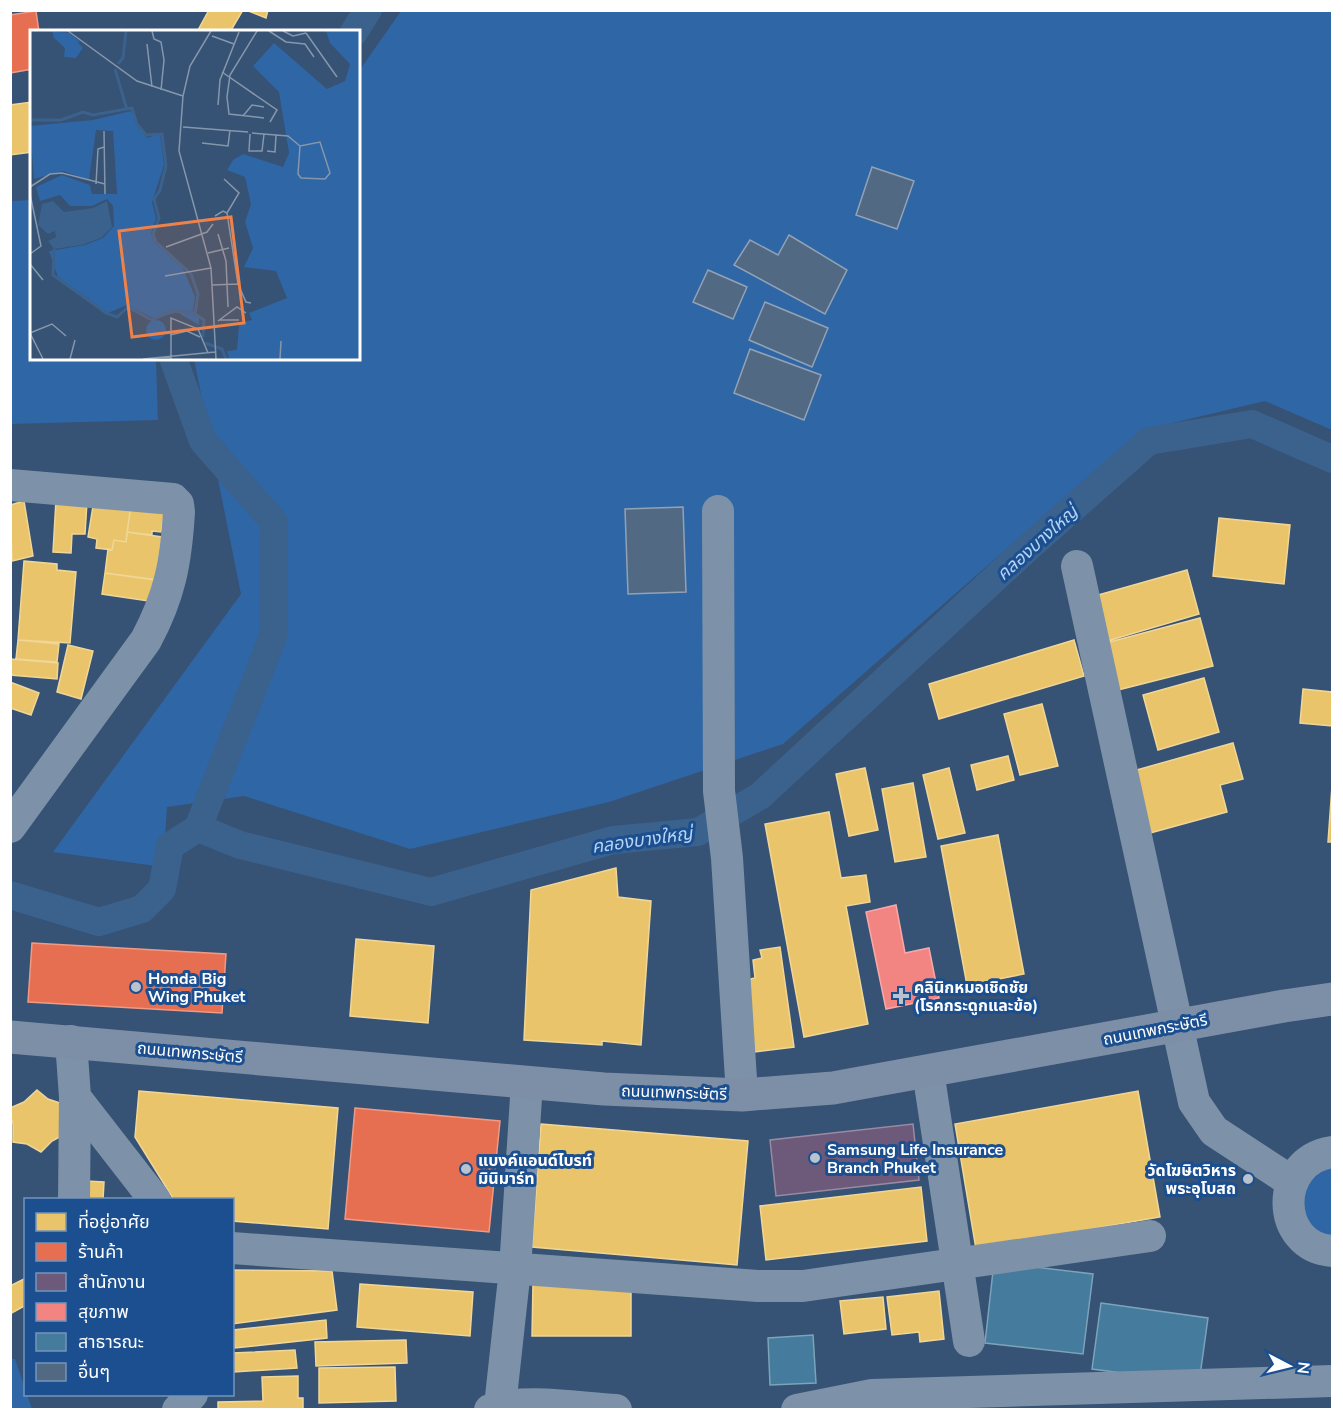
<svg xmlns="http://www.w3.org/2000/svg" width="1343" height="1420" viewBox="0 0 1343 1420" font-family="'Nunito Sans','Noto Sans Thai',sans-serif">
  <rect width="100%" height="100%" fill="#365274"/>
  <!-- green -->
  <path fill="#2f66a5" d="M 401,11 L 1332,11 L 1332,430 L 1265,401 L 1143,430 L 783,744 L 609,802 L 410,849 L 244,796 L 167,807 L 163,867 L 53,852 L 241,594 L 194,359 L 358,358 L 359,71 Z
    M 31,200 L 32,358 L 156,359 L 158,420 L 11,424 L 11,201 Z
    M 1332,1167 L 1332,1241 L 1305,1221 C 1300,1191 1304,1180 1332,1167 Z
    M 10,1359 L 15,1359 L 32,1409 L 11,1409 Z"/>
  <!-- homes -->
  <path fill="#e9c46a" stroke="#f0d697" stroke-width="1.5" d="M 209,10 L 243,10 L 230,32 L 197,32 Z
    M 246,10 L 268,10 L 266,18 Z
    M 32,102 L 32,152 L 10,155 L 10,105 Z
    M 56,500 L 87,502 L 85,534 L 72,534 L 71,553 L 53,552 Z
    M 24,501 L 33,556 L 12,561 L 10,505 Z
    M 93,506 L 130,511 L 126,542 L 114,540 L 112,550 L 96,548 L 97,539 L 88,537 Z
    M 131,506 L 165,509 L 161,532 L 152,531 L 152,535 L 127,532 Z
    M 1219,518 L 1290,525 L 1284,584 L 1213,576 Z
    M 127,532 L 162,537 L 155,580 L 105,573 L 108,549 L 112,550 L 114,540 L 126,542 Z
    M 24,561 L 57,564 L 57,570 L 76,572 L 70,643 L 18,640 Z
    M 1187,570 L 1199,614 L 1104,642 L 1091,597 Z
    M 105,573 L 158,580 L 155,602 L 102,594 Z
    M 1200,618 L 1213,666 L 1110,692 L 1098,645 Z
    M 18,640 L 59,644 L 57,662 L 16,659 Z
    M 1074,640 L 1084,676 L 939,719 L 929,684 Z
    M 68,645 L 93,651 L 81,699 L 57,692 Z
    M 10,659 L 58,663 L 57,679 L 10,675 Z
    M 1204,678 L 1219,732 L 1158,750 L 1143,695 Z
    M 10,682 L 39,693 L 31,715 L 10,708 Z
    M 1303,689 L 1332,692 L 1332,726 L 1300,723 Z
    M 1042,704 L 1058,766 L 1020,775 L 1004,714 Z
    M 1233,743 L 1243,779 L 1220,785 L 1227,812 L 1150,833 L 1133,771 Z
    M 1008,756 L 1014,780 L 977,790 L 971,765 Z
    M 865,768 L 878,830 L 849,836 L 836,774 Z
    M 949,768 L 965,833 L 938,839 L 923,775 Z
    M 913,783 L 926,857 L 895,862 L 882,789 Z
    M 1332,786 L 1332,842 L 1328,842 Z
    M 829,812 L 841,878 L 866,875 L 870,902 L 846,906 L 868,1024 L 804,1037 L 765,824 Z
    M 998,835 L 1024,974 L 967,985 L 941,846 Z
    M 616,868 L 618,897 L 651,901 L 641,1045 L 602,1041 L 602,1045 L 524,1040 L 531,890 Z
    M 356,939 L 434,946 L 428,1023 L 350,1016 Z
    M 780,947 L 794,1047 L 755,1052 L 745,980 L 755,978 L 753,960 L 762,958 L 760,950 Z
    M 37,1090 L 48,1099 L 63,1104 L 65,1134 L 52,1141 L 41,1152 L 27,1144 L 13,1142 L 13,1124 L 10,1114 L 10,1108 L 24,1102 Z
    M 139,1091 L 338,1108 L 328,1229 L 232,1221 L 232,1200 L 174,1200 L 135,1137 Z
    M 1138,1091 L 1160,1217 L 976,1249 L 955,1124 Z
    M 541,1124 L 748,1141 L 737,1265 L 532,1247 Z
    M 86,1181 L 104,1182 L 103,1200 L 86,1200 Z
    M 921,1187 L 927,1241 L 766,1260 L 760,1206 Z
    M 232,1270 L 332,1271 L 337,1310 L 232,1324 Z
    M 26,1278 L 26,1305 L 10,1314 L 10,1286 Z
    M 533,1283 L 631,1284 L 631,1336 L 532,1336 Z
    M 360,1284 L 473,1292 L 470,1336 L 357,1327 Z
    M 939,1291 L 944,1339 L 920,1342 L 919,1332 L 892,1335 L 887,1297 Z
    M 883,1297 L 886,1329 L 844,1334 L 840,1301 Z
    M 326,1320 L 327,1338 L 235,1348 L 233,1330 Z
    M 406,1340 L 407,1363 L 316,1366 L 315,1342 Z
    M 295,1350 L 297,1368 L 234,1372 L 233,1353 Z
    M 395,1367 L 396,1401 L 319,1403 L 319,1368 Z
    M 298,1376 L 298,1398 L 303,1398 L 303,1410 L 218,1410 L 218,1402 L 263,1401 L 262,1377 Z"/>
  <!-- shops -->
  <path fill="#e76f51" stroke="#ee9a85" stroke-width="1.5" d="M 36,11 L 39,32 L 32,32 L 32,69 L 10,73 L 10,15 Z
    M 32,943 L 226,954 L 222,1013 L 28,1002 Z
    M 355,1108 L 500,1121 L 489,1232 L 345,1219 Z"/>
  <!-- offices -->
  <path fill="#6d597a" stroke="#998ba2" stroke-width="1.5" d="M 913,1124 L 919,1180 L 776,1196 L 770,1140 Z"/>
  <!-- health -->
  <path fill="#f28482" stroke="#f6a9a8" stroke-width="1.5" d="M 896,905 L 905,953 L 929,948 L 939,998 L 886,1009 L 866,912 Z"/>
  <!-- public -->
  <path fill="#457b9d" stroke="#7da3ba" stroke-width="1.5" d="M 994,1262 L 1093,1274 L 1083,1354 L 985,1343 Z
    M 1101,1303 L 1208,1318 L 1199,1383 L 1092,1369 Z
    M 813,1335 L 816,1383 L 770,1385 L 768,1338 Z"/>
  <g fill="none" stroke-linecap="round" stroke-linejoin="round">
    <!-- canal -->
    <path stroke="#3b618d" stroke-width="28" d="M 354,32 L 368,10
      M 173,358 L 203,441 L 274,522 L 273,637 L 198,828
      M 10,895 L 99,922 L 142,909 L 162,889 L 170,846 L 198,828 L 240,845 L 431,892 L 613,840 L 698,832 L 760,796 L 1031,545 L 1149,441 L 1252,424 L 1332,459"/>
  </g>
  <!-- building -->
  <path fill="#526984" stroke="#92a2b6" stroke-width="1.5" d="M 872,167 L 914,181 L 897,229 L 856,215 Z
    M 789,235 L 847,270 L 825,314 L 734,265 L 750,240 L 778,255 Z
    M 708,270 L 747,287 L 733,319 L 693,302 Z
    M 765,302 L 828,328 L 812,367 L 749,340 Z
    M 750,349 L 821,375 L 804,420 L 734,393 Z
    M 683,507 L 686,592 L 628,594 L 625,509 Z"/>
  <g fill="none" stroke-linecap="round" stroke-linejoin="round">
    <!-- street -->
    <path stroke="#7d92a8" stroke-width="32" d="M 10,485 L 173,499 L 178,504 L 179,512 C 176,562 170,595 146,640 L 10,827
      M 718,511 L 719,791 L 727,858 L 742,1095
      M 1077,566 L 1194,1102 L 1214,1131 L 1292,1182
      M 71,1041 L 75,1097 L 74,1200
      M 928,1071 L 969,1341
      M 75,1097 L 155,1200
      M 1332,1152 C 1273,1161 1275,1247 1332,1251
      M 232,1248 L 758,1286 L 803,1286 L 1150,1236
      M 500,1406 L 515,1269 L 527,1082
      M 178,1410 L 192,1394
      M 490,1410 C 524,1398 579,1408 616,1410
      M 797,1410 L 872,1395 L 1332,1381"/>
    <!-- primary -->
    <path stroke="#7d8ea7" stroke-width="33" d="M 10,1037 L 604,1089 L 742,1095 L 833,1088 L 1284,1006 L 1332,999"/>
  </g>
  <!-- markers -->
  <g fill="#b9c2ce" stroke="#1b4f8f" stroke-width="2">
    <circle cx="136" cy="987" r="6"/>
    <path d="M898 987h6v6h6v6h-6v6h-6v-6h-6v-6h6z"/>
    <circle cx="815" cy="1158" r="6"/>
    <circle cx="466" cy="1169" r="6"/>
    <circle cx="1248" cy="1179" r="6"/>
  </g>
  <g text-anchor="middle" stroke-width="6" stroke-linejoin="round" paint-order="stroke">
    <!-- poi labels -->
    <g font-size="16" font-weight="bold" fill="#fff" stroke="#1b4f8f" text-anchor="start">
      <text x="148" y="984">Honda Big<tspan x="148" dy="18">Wing Phuket</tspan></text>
      <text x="914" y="993">คลินิกหมอเชิดชัย<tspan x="914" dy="18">(โรคกระดูกและข้อ)</tspan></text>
      <text x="827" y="1155">Samsung Life Insurance<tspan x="827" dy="18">Branch Phuket</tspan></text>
      <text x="478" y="1166">แบงค์แอนด์ไบรท์<tspan x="478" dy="18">มินิมาร์ท</tspan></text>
      <text x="1236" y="1176" text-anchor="end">วัดโฆษิตวิหาร<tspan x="1236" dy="18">พระอุโบสถ</tspan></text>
    </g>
    <!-- street labels -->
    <g font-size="16" fill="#fff" stroke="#1b4f8f">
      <text transform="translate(1155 1029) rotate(-11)" y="6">ถนนเทพกระษัตรี</text>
      <text transform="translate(190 1052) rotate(5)" y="6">ถนนเทพกระษัตรี</text>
      <text transform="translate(674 1092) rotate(2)" y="6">ถนนเทพกระษัตรี</text>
    </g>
    <!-- water labels -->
    <g font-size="18" font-style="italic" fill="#b5d3f5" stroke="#1b4f8f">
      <text transform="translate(1037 543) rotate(-42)" y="6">คลองบางใหญ่</text>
      <text transform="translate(642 840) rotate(-8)" y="6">คลองบางใหญ่</text>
    </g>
  </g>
  <!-- overview -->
  <g transform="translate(30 30)">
    <rect width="330" height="330" fill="#365274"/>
    <path d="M 22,1 L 39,3 L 52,13 L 47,11 L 53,18 L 46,28 L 34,27 L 35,18 L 24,8 ZM 296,1 L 330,1 L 330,329 L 199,329 L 197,321 L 207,320 L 209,293 L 222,290 L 219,283 L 257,268 L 246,241 L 214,237 L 223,218 L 215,192 L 221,174 L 215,147 L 197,140 L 203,130 L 213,124 L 253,137 L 259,123 L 249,62 L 223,36 L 244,13 L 297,59 L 315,51 L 320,34 L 300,13 ZM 101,81 L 117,108 L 130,104 L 134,135 L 122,172 L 126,188 L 121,203 L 125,213 L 153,238 L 165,267 L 163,280 L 164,286 L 169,286 L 169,295 L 147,282 L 125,289 L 97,275 L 78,283 L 28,247 L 19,221 L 55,215 L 73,208 L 84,196 L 83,176 L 77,169 L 62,176 L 40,176 L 30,165 L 10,171 L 6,157 L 32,145 L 60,155 L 62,164 L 87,164 L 83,101 L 66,100 L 59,150 L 33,141 L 4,149 L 0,96 L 63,90 ZM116 300a10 10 0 1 1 20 0a10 10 0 1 1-20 0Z" fill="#2f66a5"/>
    <path d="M 23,171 L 34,182 L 63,178 L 77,171 L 82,197 L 71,208 L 52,215 L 24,219 L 18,211 L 26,207 L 25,201 L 18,204 L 8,195 L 12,174 Z" fill="#3b618d"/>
    <path fill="none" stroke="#3b618d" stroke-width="3" d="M 88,34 L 93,28 L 96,1M 85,39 L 97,80M 0,90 L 31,90 L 53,82 L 63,85 L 102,78 L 107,94 L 116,105 L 132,104 L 136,136 L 130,160 L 124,169 L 129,188 L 123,204 L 126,212 L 161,244 L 168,264 L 165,284 L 174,290 L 173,307M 24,219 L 23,245 L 76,283 L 87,287 L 98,277 L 122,290 L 141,281 L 165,283M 175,313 L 192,319 L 196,329"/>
    <path fill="none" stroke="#8697ac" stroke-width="1.5" d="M 38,1 L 107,51 L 153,66M 122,1 L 124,9 L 131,12 L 134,30 L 131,60M 181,1 L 160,36 L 153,66 L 149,121 L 181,238 L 186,329M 227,1 L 200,45 L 197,67 L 199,84 L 234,88M 239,1 L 256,12 L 275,14 L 284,27M 253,1 L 263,6 L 276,3M 276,3 L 307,47M 182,6 L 204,14M 117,14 L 122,57M 192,42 L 247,80 L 240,92M 188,75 L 190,50 L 209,2M 213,86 L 222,75 L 234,77M 153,97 L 218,102M 74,101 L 75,164M 222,103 L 258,106 L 270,116 L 290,112 L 300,143 L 295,149 L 271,148 L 268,144 L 270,116M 220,104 L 219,121 L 232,121 L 234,104M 172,113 L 198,116 L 200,100M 237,121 L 245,122 L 246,105M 194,149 L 209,163 L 197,183M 66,154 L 68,119 L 74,117M 0,157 L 20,144 L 32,143 L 75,154M 0,164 L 11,216 L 0,224M 185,186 L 193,181 L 197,183 L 208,254 L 216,272 L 221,273M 188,204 L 196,231 L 198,277M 136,217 L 177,202 L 183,194M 178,223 L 199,218M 0,234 L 13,250M 135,246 L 181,238M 182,255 L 208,254M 189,290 L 209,290M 188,291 L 207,277 L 216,283M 0,303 L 22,294 L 36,306M 0,303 L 13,329M 140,305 L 157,301 L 170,307M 40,329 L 45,310M 113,329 L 185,322M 141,329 L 141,288 L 168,299 L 178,323M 250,329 L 251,311"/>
    <path fill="#ee8249" fill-opacity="0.15" stroke="#ee8249" stroke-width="3" d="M 201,187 L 214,293 L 102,307 L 89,201 Z"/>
    <rect width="330" height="330" fill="none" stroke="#fff" stroke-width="3"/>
  </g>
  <!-- border -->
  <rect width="1343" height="1420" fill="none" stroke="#ffffff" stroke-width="24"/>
  <!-- legend -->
  <rect x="24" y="1198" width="210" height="198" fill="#1b4f8f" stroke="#7695bc" stroke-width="1.5"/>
  <rect x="36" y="1213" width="30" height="18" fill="#e9c46a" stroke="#7695bc" stroke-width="1.5"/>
  <text x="78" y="1228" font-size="18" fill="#ffffff">ที่อยู่อาศัย</text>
  <rect x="36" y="1243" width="30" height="18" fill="#e76f51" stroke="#7695bc" stroke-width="1.5"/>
  <text x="78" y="1258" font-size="18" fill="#ffffff">ร้านค้า</text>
  <rect x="36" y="1273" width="30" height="18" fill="#6d597a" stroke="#7695bc" stroke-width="1.5"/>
  <text x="78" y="1288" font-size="18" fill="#ffffff">สำนักงาน</text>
  <rect x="36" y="1303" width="30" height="18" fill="#f28482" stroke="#7695bc" stroke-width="1.5"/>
  <text x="78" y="1318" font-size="18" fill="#ffffff">สุขภาพ</text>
  <rect x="36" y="1333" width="30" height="18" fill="#457b9d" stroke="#7695bc" stroke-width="1.5"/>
  <text x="78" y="1348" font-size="18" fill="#ffffff">สาธารณะ</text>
  <rect x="36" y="1363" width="30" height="18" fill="#526984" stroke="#7695bc" stroke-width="1.5"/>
  <text x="78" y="1378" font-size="18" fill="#ffffff">อื่นๆ</text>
  <!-- north arrow -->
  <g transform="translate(1289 1366) rotate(97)" stroke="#1b4f8f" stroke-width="4.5" paint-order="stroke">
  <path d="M0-4.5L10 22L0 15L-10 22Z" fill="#ffffff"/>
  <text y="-9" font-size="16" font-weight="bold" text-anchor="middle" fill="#ffffff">N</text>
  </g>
</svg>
